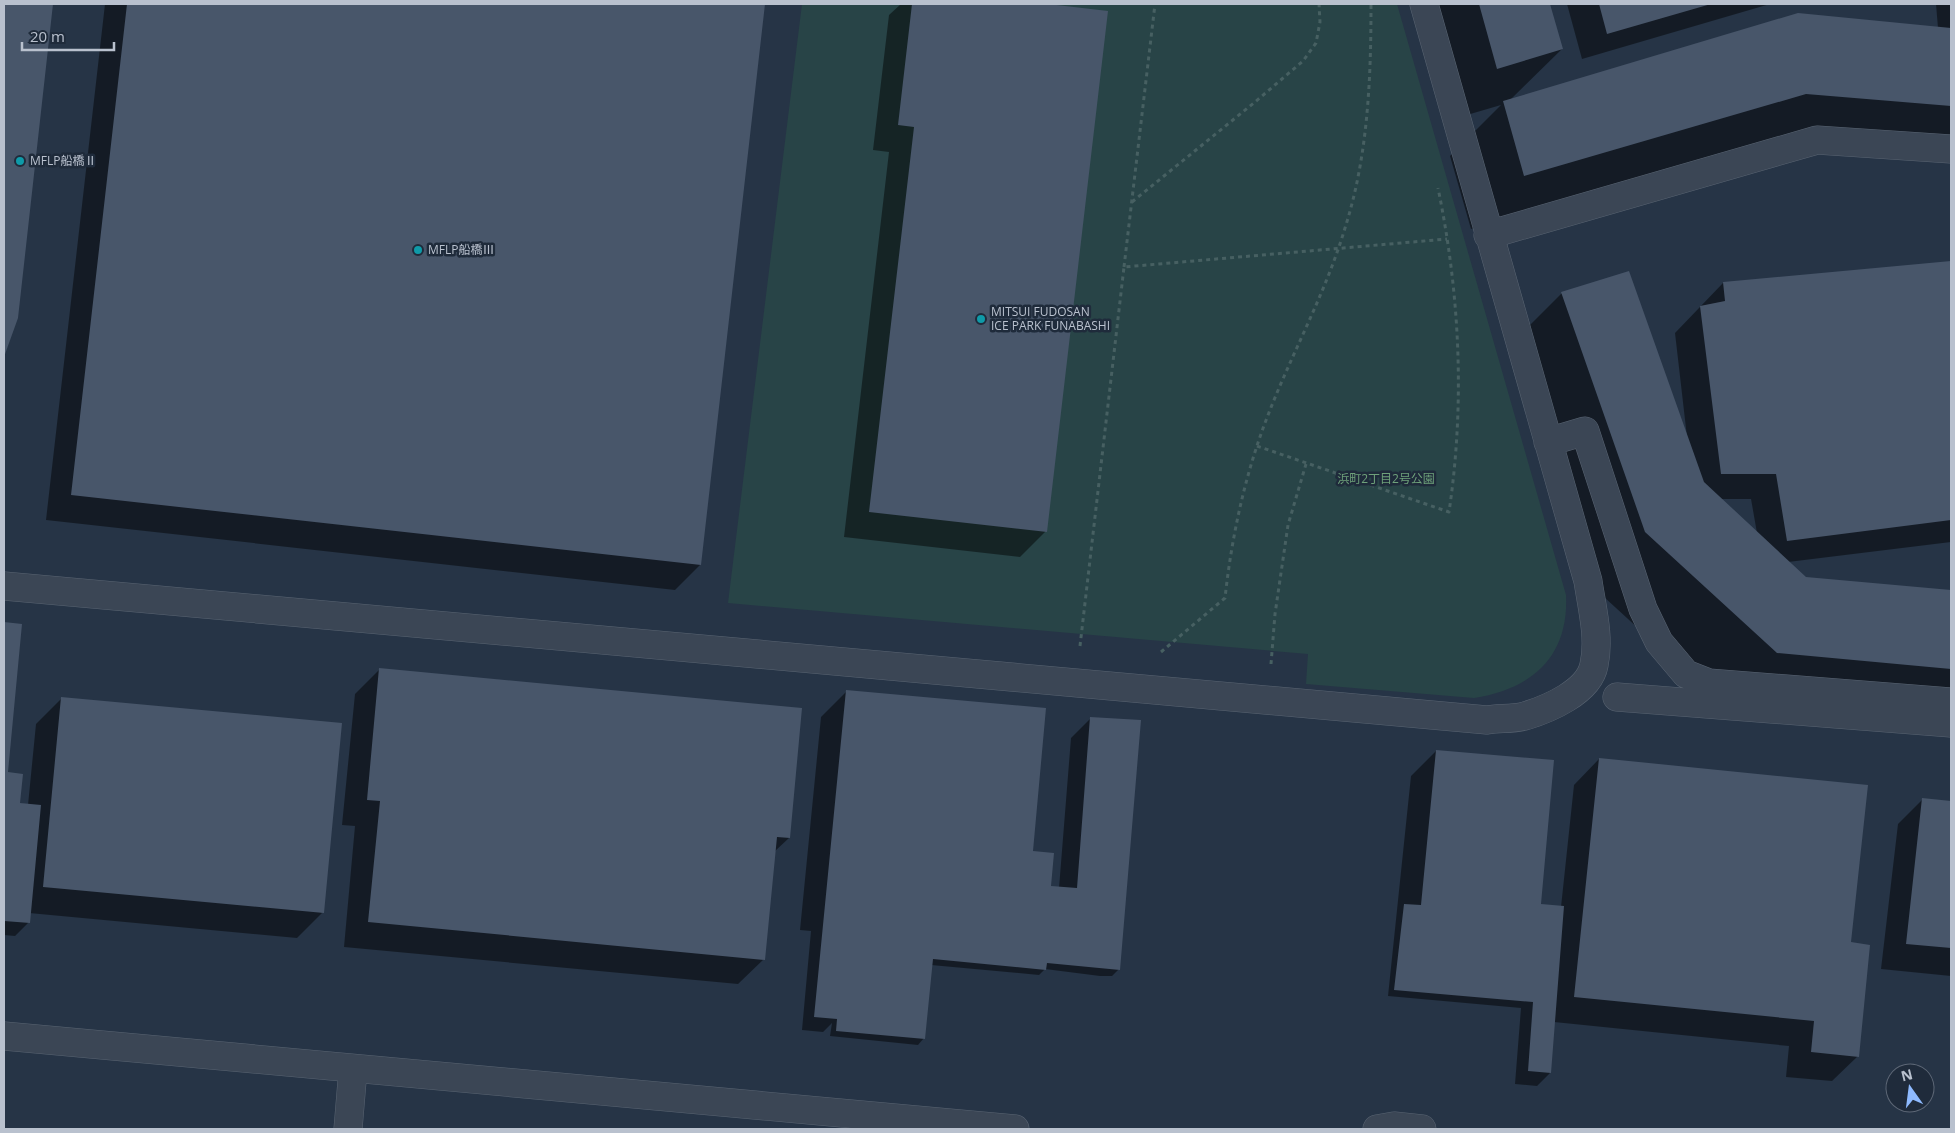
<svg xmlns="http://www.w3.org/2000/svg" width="1955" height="1133" viewBox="0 0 1955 1133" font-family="'Open Sans','Noto Sans JP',sans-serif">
  <rect width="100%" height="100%" fill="#263446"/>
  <!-- green -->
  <path fill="#284447" d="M 802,4 L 1397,4 L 1566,595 C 1569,658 1531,689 1474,698 L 1306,684 L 1308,654 L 728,603 Z"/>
  <!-- shadow -->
  <path fill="#0007" fill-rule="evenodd" d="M 4,4 L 52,4 L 17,318 L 4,356 Z
    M 105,4 L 764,4 L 700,565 L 675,590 L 46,520 Z
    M 901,4 L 1037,4 L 1106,12 L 1045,532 L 1020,557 L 844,537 L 889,152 L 873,150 L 889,15 Z
    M 1410,4 L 1549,4 L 1562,49 L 1510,100 L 1938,28 L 1936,4 L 1951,4 L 1951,163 L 1752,147 L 1471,229 L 1450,156 L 1501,105 L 1443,122 Z
    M 1567,4 L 1770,4 L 1582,59 Z
    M 1951,262 L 1951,542 L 1788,562 L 1805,579 L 1951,592 L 1951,727 L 1723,706 L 1592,586 L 1508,347 L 1561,294 L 1628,273 L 1687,437 L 1675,333 L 1723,283 ZM 1720,499 L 1751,499 L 1757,533 Z
    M 4,623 L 21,625 L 7,774 L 18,803 L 28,805 L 36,724 L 62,698 L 322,913 L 297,938 L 29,913 L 28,923 L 15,936 L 4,935 Z
    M 380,669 L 801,709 L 789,838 L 774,852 L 764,959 L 738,984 L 344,947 L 355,826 L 342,825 L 355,694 Z
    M 847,691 L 1031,854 L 1050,887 L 1059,888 L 1071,738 L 1091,718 L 1119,969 L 1112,976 L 1100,976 L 1045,969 L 1039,975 L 931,965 L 924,1038 L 918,1045 L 830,1036 L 832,1023 L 823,1032 L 802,1030 L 811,931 L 800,930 L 821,717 Z
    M 1436,751 L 1540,906 L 1561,907 L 1574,785 L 1599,759 L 1850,944 L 1858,1056 L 1832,1081 L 1786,1077 L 1789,1046 L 1554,1022 L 1550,1073 L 1537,1086 L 1515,1084 L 1521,1008 L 1388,996 L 1411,776 Z
    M 1923,799 L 1951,802 L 1951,976 L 1881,969 L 1898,824 Z"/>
  <!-- building -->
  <path fill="#48566a" d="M 4,4 L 53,4 L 18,318 L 4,357 Z
    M 127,4 L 765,4 L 701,565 L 71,495 Z
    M 912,4 L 1048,4 L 1108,11 L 1047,532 L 869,512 L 914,127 L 898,125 Z
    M 1479,4 L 1550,4 L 1563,49 L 1497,69 Z
    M 1599,4 L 1711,4 L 1607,34 Z
    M 1798,13 L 1951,28 L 1951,106 L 1806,94 L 1524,176 L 1503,101 Z
    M 1951,261 L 1951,520 L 1787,541 L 1776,474 L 1721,474 L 1700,306 L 1725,301 L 1723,282 Z
    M 1629,271 L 1704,482 L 1806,577 L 1951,590 L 1951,669 L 1777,653 L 1645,532 L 1561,292 Z
    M 4,622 L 22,624 L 8,772 L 23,774 L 20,803 L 41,805 L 30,923 L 4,921 Z
    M 379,668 L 802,708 L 790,838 L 777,837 L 765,960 L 368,922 L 380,801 L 367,800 Z
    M 846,690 L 1046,708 L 1033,851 L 1054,853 L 1051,886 L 1077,888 L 1090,717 L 1141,720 L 1120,970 L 1047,963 L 1046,970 L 933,959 L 925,1039 L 836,1031 L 837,1019 L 814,1017 Z
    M 61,697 L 342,723 L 324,913 L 43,887 Z
    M 1436,750 L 1554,760 L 1541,904 L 1564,906 L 1551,1073 L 1528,1071 L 1533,1002 L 1394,990 L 1404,904 L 1421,905 Z
    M 1599,758 L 1868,785 L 1851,942 L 1870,945 L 1859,1057 L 1811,1052 L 1814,1021 L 1574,997 Z
    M 1922,798 L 1951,801 L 1951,948 L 1906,944 Z"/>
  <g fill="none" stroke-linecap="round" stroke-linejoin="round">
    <!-- minor casing -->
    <g stroke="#596472" stroke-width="29">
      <path id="minor" d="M 1488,235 L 1817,140 L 1951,149
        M 1548,442 L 1585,431 L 1643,609 L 1659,642 L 1686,674 L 1709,683 L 1951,702
        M 4,586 L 1487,720 C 1499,718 1513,719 1525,716 C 1548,709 1589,692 1594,665 C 1600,638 1592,608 1588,581 L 1424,4
        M 1617,697 L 1951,723
        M 4,1036 L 1015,1129
        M 348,1129 L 353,1069
        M 1377,1129 L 1394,1126 L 1422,1129"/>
    </g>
    <!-- path -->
    <path stroke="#476062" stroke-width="3" stroke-dasharray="4 4" stroke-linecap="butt" d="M 1132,202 L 1255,102 L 1303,61 L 1316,43 L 1320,22 L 1319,4
      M 1124,267 L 1155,4
      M 1257,446 L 1449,512 C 1465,404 1460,295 1438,188
      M 1080,646 L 1124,267 L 1447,239
      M 1161,652 L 1225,598 C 1232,534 1246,470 1270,410 C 1294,349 1326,292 1345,228 C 1368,156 1371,79 1371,4
      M 1271,664 L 1275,614 L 1288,525 L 1306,464"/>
    <!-- minor -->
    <use href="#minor" stroke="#3b4655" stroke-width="28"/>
  </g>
  <!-- markers -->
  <g fill="#0f9aa8" stroke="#1f2b3b" stroke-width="2">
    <circle cx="20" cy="161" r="5"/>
    <circle cx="418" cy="250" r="5"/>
    <circle cx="981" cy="319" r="5"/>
  </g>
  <g text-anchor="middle" stroke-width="5" stroke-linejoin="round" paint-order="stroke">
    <!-- poi labels -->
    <g font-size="12" fill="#b9c1ce" stroke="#1f2b3b" text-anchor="start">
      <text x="30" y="165">MFLP船橋Ⅱ</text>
      <text x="428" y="254">MFLP船橋Ⅲ</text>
      <text x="991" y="316">MITSUI FUDOSAN<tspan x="991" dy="14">ICE PARK FUNABASHI</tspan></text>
    </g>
    <!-- park labels -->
    <g font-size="12" fill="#6ea17a" stroke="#1f2b3b">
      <text x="1386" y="483">浜町2丁目2号公園</text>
    </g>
  </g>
  <!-- border -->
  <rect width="1955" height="1133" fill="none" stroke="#b9c1ce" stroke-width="10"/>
  <!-- north arrow -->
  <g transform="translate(1910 1088) rotate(346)"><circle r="24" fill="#1f2b3b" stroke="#5d6776"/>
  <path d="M0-4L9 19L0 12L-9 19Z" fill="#8ebaff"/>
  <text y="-8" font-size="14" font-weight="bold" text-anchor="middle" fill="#b9c1ce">N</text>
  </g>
  <!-- scale -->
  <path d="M22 42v8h92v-8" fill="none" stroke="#b9c1ce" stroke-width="2.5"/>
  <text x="30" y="42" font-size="15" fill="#b9c1ce" stroke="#1f2b3b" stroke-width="4" paint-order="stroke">20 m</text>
</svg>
